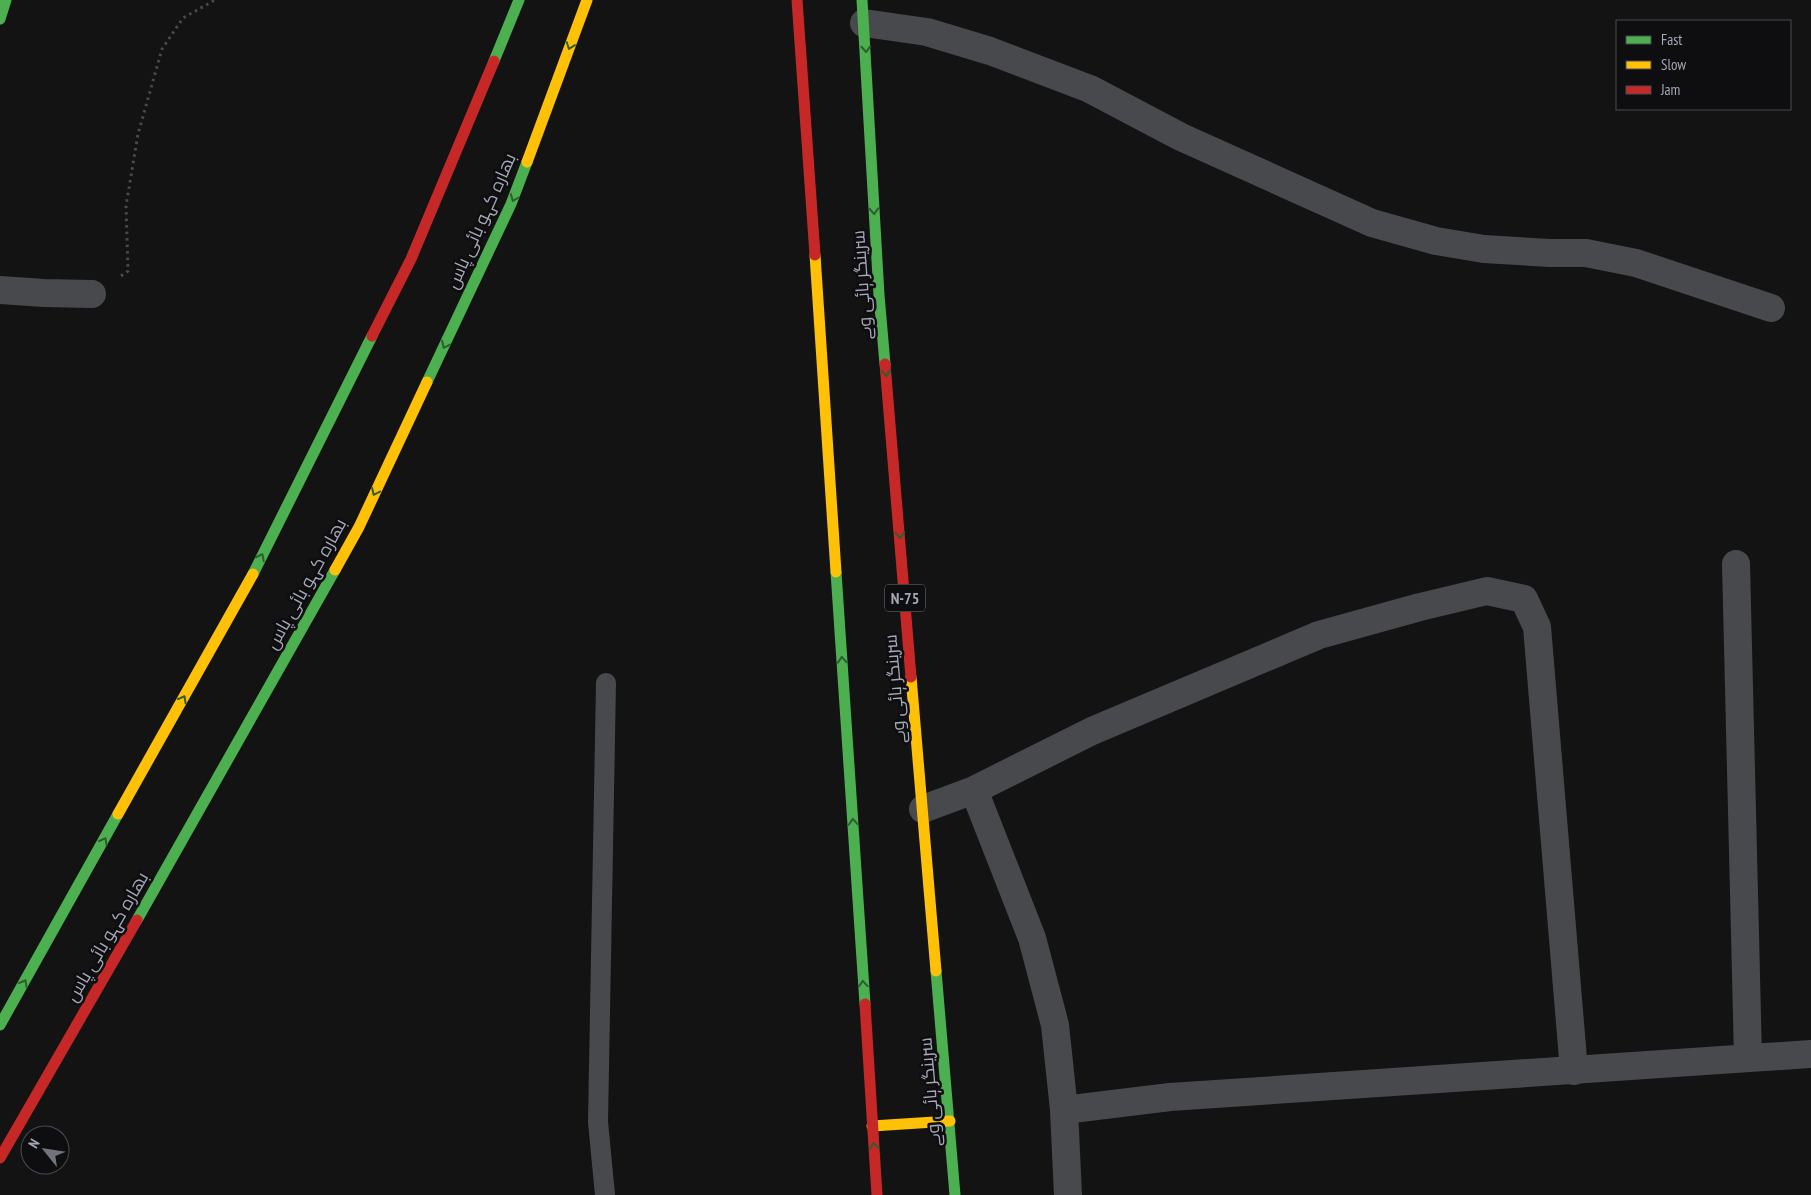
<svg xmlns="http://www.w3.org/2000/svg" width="1811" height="1195" viewBox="0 0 1811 1195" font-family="'PT Sans Narrow',Cairo,sans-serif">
  <rect width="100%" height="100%" fill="#131313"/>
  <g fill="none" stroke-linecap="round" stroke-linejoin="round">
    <!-- path -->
    <path stroke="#49494e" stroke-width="3" stroke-dasharray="2.5 4" stroke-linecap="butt" d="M 121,276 L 128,271 L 126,206 L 138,134 L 162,49 L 183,18 L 215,0"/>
    <!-- lane -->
    <path stroke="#47494c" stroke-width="20" d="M 605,1195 L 598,1122 L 606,683"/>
    <!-- street -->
    <path stroke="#47494c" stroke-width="28" d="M 864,23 L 927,32 L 990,51 L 1090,89 L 1181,137 L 1372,223 L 1436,241 L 1484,249 L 1549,253 L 1586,253 L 1636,263 L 1771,308
      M 0,290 L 44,293 L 92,294
      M 1736,564 L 1748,1058
      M 974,790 L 1032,938 L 1055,1025 L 1064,1110
      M 923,809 L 974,790 L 1092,731 L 1319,635 L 1420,607 L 1487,591 L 1524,599 L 1537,627 L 1574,1071
      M 1068,1195 L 1064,1110 L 1170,1097 L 1811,1054"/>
    <!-- fast -->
    <path stroke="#4caf50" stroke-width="11" d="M 862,0 L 879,295 L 885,364
      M 0,19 L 6,0
      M 494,61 L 519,0
      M 427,382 L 511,204 L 527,162
      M 836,572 L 865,1004
      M 253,574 L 372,336
      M 137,920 L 335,570
      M 936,971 L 955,1195
      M 0,1025 L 118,814"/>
    <!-- slow -->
    <path stroke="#ffc107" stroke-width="11" d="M 527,162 L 587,0
      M 815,255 L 836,572
      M 335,570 L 359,527 L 427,382
      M 911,677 L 936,971
      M 118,814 L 253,574
      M 872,1126 L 950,1121"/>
    <!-- jam -->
    <path stroke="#c62828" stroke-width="11" d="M 797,0 L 815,255
      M 372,336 L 411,259 L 494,61
      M 885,364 L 911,677
      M 865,1004 L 877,1195
      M 0,1158 L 137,920"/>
  </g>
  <!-- one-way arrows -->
  <defs><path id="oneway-chevron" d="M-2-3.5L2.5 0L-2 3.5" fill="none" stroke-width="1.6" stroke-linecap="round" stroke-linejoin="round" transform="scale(1.25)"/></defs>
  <g stroke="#2d5e30">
    <use href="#oneway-chevron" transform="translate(570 46) rotate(110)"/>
    <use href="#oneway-chevron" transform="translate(866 49) rotate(87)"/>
    <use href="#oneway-chevron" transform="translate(514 198) rotate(111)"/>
    <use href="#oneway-chevron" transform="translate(874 211) rotate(87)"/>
    <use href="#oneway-chevron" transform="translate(445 345) rotate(115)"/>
    <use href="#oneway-chevron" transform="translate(886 373) rotate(85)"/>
    <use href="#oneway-chevron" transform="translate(375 492) rotate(115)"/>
    <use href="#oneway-chevron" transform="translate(900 535) rotate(85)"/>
    <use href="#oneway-chevron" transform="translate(261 557) rotate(-63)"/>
    <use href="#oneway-chevron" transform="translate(842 660) rotate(-94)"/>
    <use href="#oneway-chevron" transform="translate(183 699) rotate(-61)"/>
    <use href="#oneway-chevron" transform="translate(853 822) rotate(-94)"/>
    <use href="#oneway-chevron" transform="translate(104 841) rotate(-61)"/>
    <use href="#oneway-chevron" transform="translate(24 983) rotate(-61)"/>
    <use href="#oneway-chevron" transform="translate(863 984) rotate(-94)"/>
    <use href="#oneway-chevron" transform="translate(874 1146) rotate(-94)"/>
  </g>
  <g text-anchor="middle" stroke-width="5" stroke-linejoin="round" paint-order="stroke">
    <!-- shield labels -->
    <rect fill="#0e0d0f" stroke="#767984" stroke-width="1" x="885" y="584.5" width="40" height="27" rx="4"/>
    <g font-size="16" font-weight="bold" fill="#a3a7b6">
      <text x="905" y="604">N-75</text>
    </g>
    <!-- street labels -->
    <g font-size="18" fill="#a3a7b6" stroke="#0e0d0f">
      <text transform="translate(481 221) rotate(-66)" y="6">بھارہ کہو بائی پاس</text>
      <text transform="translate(862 285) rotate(-94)" y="6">سرینگر ہائی وے</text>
      <text transform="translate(306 584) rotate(-61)" y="6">بھارہ کہو بائی پاس</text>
      <text transform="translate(895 689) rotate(-95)" y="6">سرینگر ہائی وے</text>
      <text transform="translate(107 937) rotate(-60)" y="6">بھارہ کہو بائی پاس</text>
      <text transform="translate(930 1092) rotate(-95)" y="6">سرینگر ہائی وے</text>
    </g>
  </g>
  <!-- legend -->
  <rect x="1616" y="20" width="175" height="90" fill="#0e0d0f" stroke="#4a4b52"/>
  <rect x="1626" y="36" width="25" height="8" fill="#4caf50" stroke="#4a4b52"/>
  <text x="1661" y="45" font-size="15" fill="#a3a7b6">Fast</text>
  <rect x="1626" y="61" width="25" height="8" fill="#ffc107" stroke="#4a4b52"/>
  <text x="1661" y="70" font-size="15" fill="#a3a7b6">Slow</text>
  <rect x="1626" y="86" width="25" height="8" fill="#c62828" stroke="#4a4b52"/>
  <text x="1661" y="95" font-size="15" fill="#a3a7b6">Jam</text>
  <!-- north arrow -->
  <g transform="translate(45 1150) rotate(300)"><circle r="24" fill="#0e0d0f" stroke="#4a4b52"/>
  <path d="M0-4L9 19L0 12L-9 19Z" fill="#71737d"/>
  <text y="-8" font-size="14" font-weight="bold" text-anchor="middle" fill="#a3a7b6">N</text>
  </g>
</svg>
